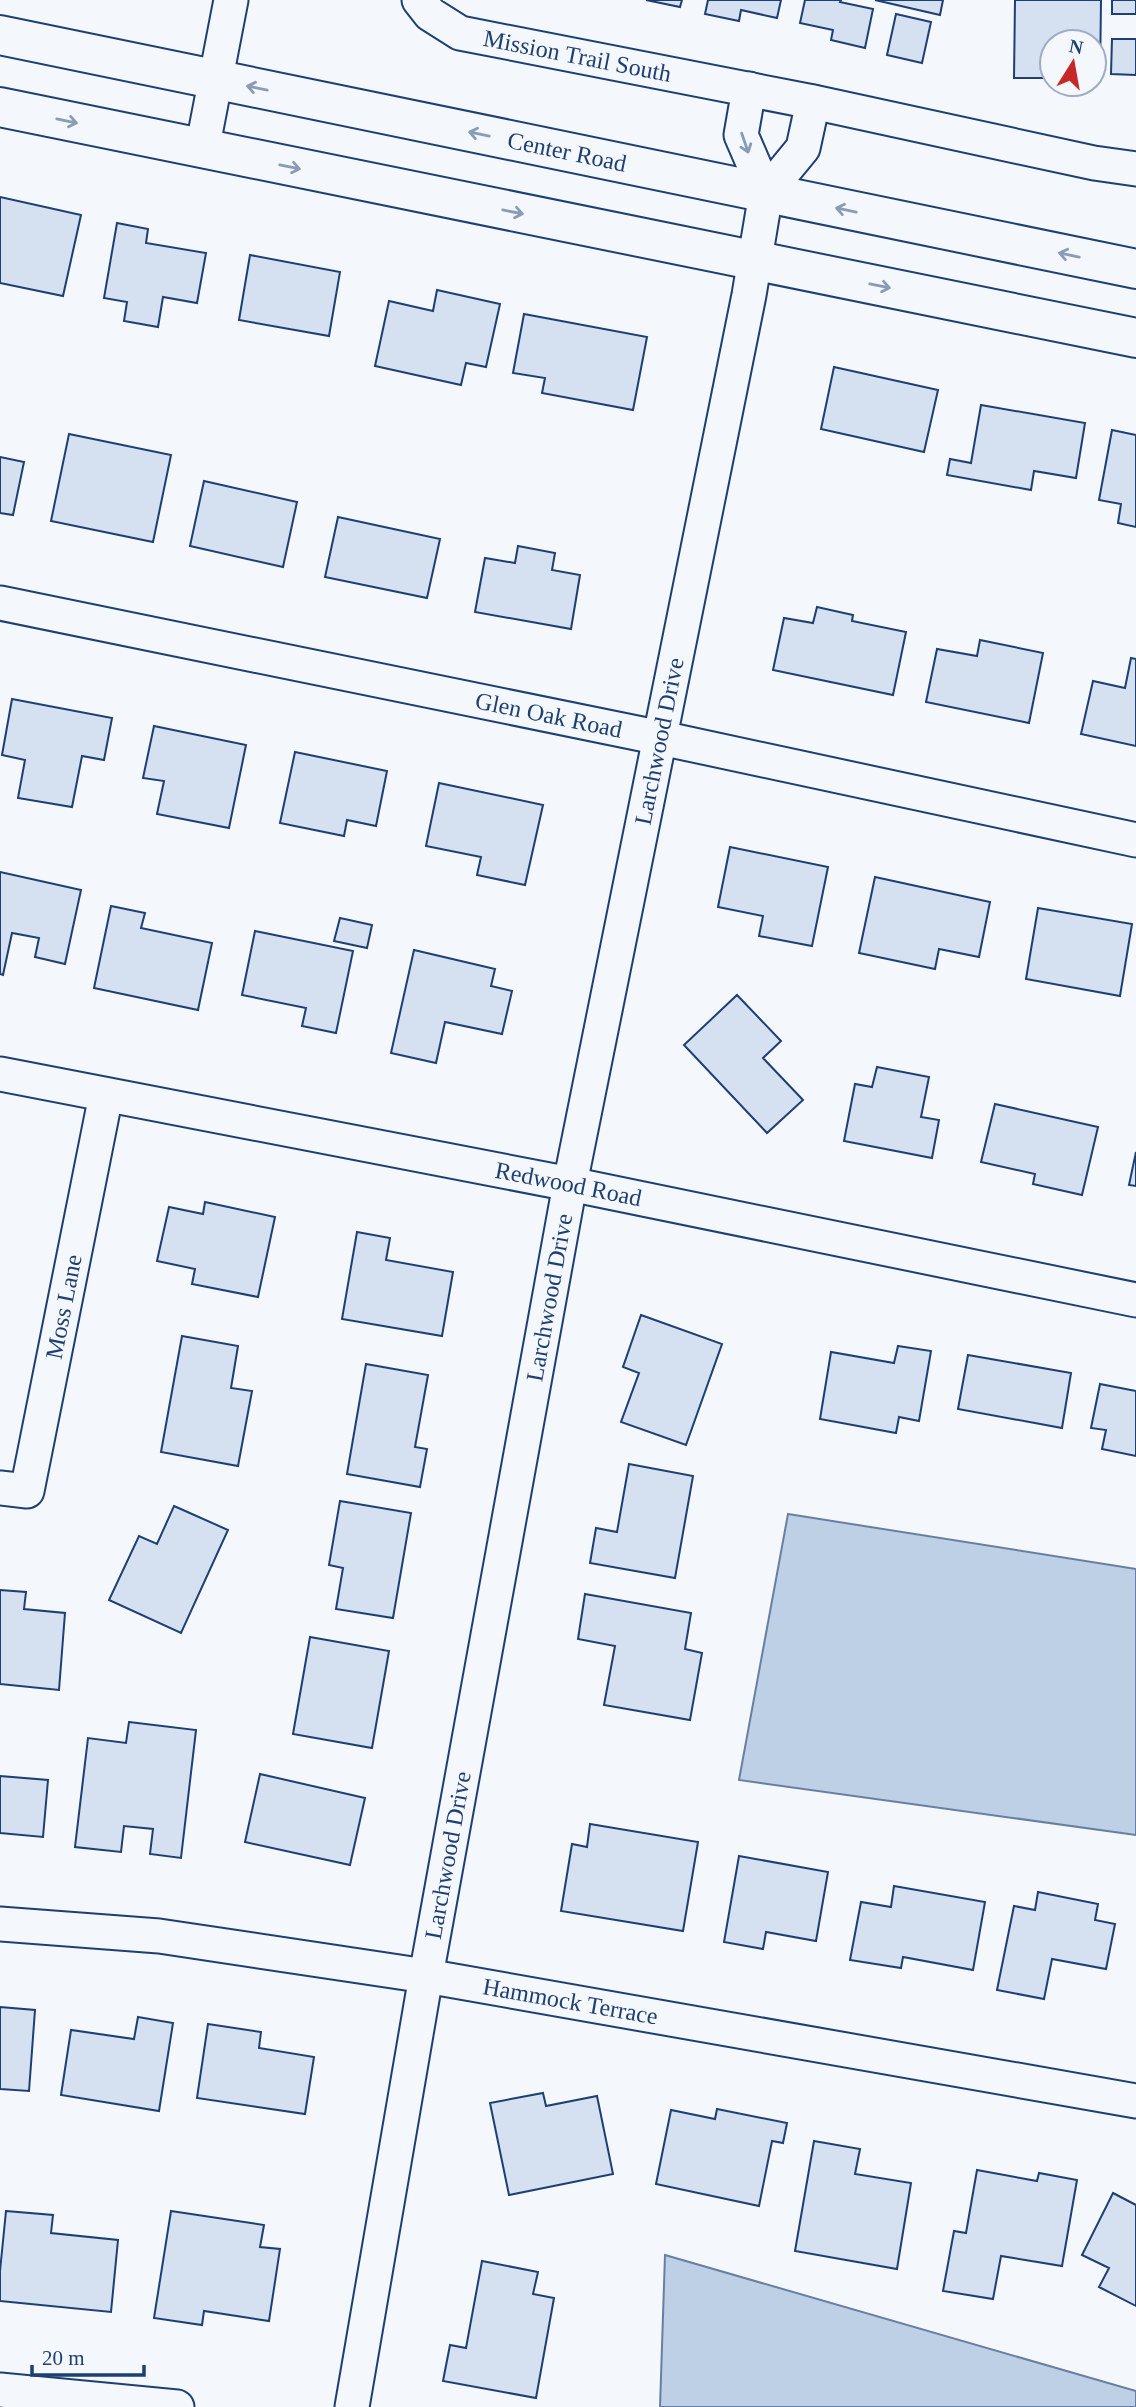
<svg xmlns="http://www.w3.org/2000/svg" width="1136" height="2407" viewBox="0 0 1136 2407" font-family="'Times New Roman',serif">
  <rect width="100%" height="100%" fill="#f4f7fb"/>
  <!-- water -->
  <path fill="#bed0e5" stroke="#687fa3" stroke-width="2" d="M 788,1514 L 1136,1569 L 1136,1835 L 739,1780 Z
    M 665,2255 L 1136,2391 L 1136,2407 L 660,2407 Z"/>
  <!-- building -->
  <path fill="#d5e0f0" stroke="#1d3f73" stroke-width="2" d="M 646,0 L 682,0 L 680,7 Z
    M 708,0 L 781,0 L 777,18 L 741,10 L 739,21 L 705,14 Z
    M 805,0 L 841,0 L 840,2 L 873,9 L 865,48 L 831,40 L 833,30 L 800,23 Z
    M 875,0 L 943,0 L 940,15 Z
    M 1015,0 L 1101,0 L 1100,79 L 1094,79 L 1094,42 L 1052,42 L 1052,78 L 1014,78 Z
    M 1112,0 L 1136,0 L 1136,14 L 1112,14 Z
    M 896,14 L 931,22 L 922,63 L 887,55 Z
    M 1112,39 L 1136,39 L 1136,75 L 1111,74 Z
    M 0,197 L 81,215 L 63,296 L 0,283 Z
    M 117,223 L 148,229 L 146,243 L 206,253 L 197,303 L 163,297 L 158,327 L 124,321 L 127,302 L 104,298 Z
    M 250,255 L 340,272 L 329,336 L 239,320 Z
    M 437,290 L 500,304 L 486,367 L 466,363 L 461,385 L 375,366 L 389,301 L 433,311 Z
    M 524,314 L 647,337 L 633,410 L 542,393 L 545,378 L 513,373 Z
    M 834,367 L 938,390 L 924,452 L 821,429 Z
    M 981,405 L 1085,423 L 1076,478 L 1034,471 L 1031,490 L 947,475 L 950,459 L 971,463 Z
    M 1112,430 L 1136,435 L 1136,527 L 1118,523 L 1121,504 L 1099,500 Z
    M 69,434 L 171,455 L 153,542 L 51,521 Z
    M 0,457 L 24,462 L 13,515 L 0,513 Z
    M 204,481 L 297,502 L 283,567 L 190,546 Z
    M 338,517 L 440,539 L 427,598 L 325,577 Z
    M 518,546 L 555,553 L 552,570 L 580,575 L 571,629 L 475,612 L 485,558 L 515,563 Z
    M 817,607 L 853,615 L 852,621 L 906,632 L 893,695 L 773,670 L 784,618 L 813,623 Z
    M 980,640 L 1043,653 L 1029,723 L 926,702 L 937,649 L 977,656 Z
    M 1131,658 L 1136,659 L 1136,746 L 1081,734 L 1093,681 L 1125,688 Z
    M 12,699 L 112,718 L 104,760 L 82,756 L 72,807 L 18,798 L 25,760 L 2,755 Z
    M 154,726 L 246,745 L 229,828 L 157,814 L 164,781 L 143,778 Z
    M 295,752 L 387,771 L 376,826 L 347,820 L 344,836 L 280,823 Z
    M 439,783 L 543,805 L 525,885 L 477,875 L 481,857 L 426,846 Z
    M 730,847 L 828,867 L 812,946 L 759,936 L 763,916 L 718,907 Z
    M 0,872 L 81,890 L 65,964 L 35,957 L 39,938 L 12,933 L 3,975 L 0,974 Z
    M 875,877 L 990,902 L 979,957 L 939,949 L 935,969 L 859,953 Z
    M 111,906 L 145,913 L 141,928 L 212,943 L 198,1010 L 94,988 Z
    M 1038,908 L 1132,924 L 1120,996 L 1026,979 Z
    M 340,918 L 372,925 L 367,948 L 334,941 Z
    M 255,931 L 353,951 L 336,1033 L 302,1026 L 306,1008 L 242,995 Z
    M 414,950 L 495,969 L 491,986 L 512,991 L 502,1034 L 445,1022 L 436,1063 L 391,1053 Z
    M 737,995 L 781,1041 L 763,1058 L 803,1100 L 767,1133 L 684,1045 Z
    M 877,1067 L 929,1077 L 921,1117 L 939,1120 L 932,1158 L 844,1141 L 855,1084 L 872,1087 Z
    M 995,1104 L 1098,1127 L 1082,1195 L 1033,1184 L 1035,1174 L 981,1162 Z
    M 1136,1152 L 1136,1186 L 1129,1185 Z
    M 205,1202 L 275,1217 L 258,1297 L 192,1284 L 195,1269 L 157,1261 L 169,1207 L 203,1214 Z
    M 357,1232 L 390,1238 L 386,1260 L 453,1272 L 442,1336 L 342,1319 Z
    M 641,1315 L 722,1344 L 686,1445 L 621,1422 L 639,1373 L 623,1367 Z
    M 182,1336 L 238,1346 L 231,1388 L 252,1391 L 238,1466 L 161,1452 Z
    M 898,1346 L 931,1351 L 919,1421 L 899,1417 L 896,1433 L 820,1419 L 831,1352 L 894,1363 Z
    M 968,1355 L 1071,1373 L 1062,1428 L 958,1409 Z
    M 366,1364 L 428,1375 L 415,1447 L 427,1449 L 420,1487 L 347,1474 Z
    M 1100,1384 L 1136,1391 L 1136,1456 L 1102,1449 L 1106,1430 L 1091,1428 Z
    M 629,1464 L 693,1476 L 675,1578 L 590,1563 L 596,1528 L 617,1532 Z
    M 340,1501 L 411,1513 L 393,1618 L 336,1609 L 343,1568 L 329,1565 Z
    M 174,1506 L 228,1530 L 181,1633 L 109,1600 L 139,1536 L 157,1544 Z
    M 0,1590 L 26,1592 L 24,1609 L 65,1613 L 59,1690 L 0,1684 Z
    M 585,1594 L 691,1613 L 685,1649 L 702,1653 L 690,1720 L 604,1705 L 615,1646 L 578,1639 Z
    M 310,1637 L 389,1651 L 372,1748 L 293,1734 Z
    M 129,1722 L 196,1730 L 181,1858 L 150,1854 L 153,1829 L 124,1826 L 121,1852 L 75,1847 L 88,1738 L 126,1743 Z
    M 260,1774 L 365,1798 L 350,1865 L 245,1842 Z
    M 0,1776 L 48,1780 L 43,1837 L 0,1833 Z
    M 590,1824 L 698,1842 L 683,1931 L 561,1911 L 572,1844 L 587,1847 Z
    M 739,1856 L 828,1872 L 816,1941 L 766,1932 L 763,1949 L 724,1942 Z
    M 894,1886 L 985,1902 L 973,1970 L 903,1957 L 901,1968 L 850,1960 L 861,1902 L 891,1907 Z
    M 1038,1892 L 1098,1904 L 1095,1920 L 1115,1924 L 1106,1969 L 1052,1959 L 1044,1999 L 997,1990 L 1014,1906 L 1035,1910 Z
    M 0,2007 L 35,2010 L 29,2091 L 0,2089 Z
    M 138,2017 L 173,2023 L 159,2111 L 61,2095 L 71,2030 L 134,2039 Z
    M 208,2024 L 261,2032 L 259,2048 L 314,2057 L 305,2114 L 197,2098 Z
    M 543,2093 L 546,2106 L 597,2096 L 613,2174 L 509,2195 L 490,2103 Z
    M 717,2109 L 787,2123 L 783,2143 L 772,2141 L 759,2206 L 656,2184 L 671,2110 L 715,2119 Z
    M 814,2141 L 860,2149 L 855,2174 L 911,2183 L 897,2269 L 795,2251 Z
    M 977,2170 L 1037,2181 L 1039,2173 L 1077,2180 L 1062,2266 L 1001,2256 L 993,2299 L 943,2291 L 954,2231 L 966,2233 Z
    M 1113,2193 L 1136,2205 L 1136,2306 L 1099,2287 L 1109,2268 L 1082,2255 Z
    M 6,2211 L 53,2215 L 51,2233 L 118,2240 L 111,2312 L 0,2301 L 0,2271 Z
    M 171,2211 L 264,2225 L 260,2247 L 280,2249 L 269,2321 L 204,2311 L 202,2325 L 154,2318 Z
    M 482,2261 L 538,2272 L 533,2294 L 554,2298 L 536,2398 L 443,2381 L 450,2345 L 466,2348 Z"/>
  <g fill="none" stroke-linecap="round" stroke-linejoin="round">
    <!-- minor casing -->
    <g stroke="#1d3f73" stroke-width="37">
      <g id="minor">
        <path id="s1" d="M 419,0 L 430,14 L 460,33 L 813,102 L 1094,163 L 1136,169"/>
        <path d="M 749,89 L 741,135 L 766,193"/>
        <path d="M 202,150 L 231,0"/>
        <path d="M 766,193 L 803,148 L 813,102"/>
        <path id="s2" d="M 0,603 L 661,738 L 1136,840"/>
        <path id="s3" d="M 0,1074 L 570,1184 L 1136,1300"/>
        <path id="s4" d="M 0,1488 L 27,1491 L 106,1095"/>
        <path id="s5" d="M 0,1924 L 159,1936 L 426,1976 L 1136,2101"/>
        <path d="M 0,2390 L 177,2407"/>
        <path id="s6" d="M 352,2407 L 426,1976 L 570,1184 L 749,295 L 766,193"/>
      </g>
    </g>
    <!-- tertiary casing -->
    <g stroke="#1d3f73" stroke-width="42">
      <g id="tertiary">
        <path id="s7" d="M 0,35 L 1136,269"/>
        <path d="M 0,107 L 1136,338"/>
      </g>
    </g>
    <!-- minor -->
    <use href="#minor" stroke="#f4f7fb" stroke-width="33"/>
    <!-- tertiary -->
    <use href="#tertiary" stroke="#f4f7fb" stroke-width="38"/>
  </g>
  <!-- one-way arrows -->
  <defs><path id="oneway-shaft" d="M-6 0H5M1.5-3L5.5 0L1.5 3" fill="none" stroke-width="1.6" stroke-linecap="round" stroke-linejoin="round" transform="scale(1.75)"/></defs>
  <g stroke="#889bb7">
    <use href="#oneway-shaft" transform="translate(257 88) rotate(-168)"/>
    <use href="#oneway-shaft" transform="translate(67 121) rotate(12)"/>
    <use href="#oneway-shaft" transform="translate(479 134) rotate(-168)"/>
    <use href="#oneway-shaft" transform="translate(745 143) rotate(71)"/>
    <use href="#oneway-shaft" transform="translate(290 167) rotate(11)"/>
    <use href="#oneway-shaft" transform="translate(846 210) rotate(-168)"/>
    <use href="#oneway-shaft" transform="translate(513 212) rotate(11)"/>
    <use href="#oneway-shaft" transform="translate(1069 255) rotate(-168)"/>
    <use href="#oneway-shaft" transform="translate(880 286) rotate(11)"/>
  </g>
  <g text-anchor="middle" stroke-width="5" stroke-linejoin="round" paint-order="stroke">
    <!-- street labels -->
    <g font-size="24" fill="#1d3f73" stroke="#f4f7fb">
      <text dy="8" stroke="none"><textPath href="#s1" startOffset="173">Mission Trail South</textPath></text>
      <text dy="8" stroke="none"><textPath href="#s7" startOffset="579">Center Road</textPath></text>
      <text dy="8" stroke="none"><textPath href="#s2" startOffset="560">Glen Oak Road</textPath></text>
      <text dy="8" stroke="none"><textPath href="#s6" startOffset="1694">Larchwood Drive</textPath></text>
      <text dy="8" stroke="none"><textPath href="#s3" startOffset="579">Redwood Road</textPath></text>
      <text dy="8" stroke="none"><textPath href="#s6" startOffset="1127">Larchwood Drive</textPath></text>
      <text dy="8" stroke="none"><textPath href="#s4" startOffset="215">Moss Lane</textPath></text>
      <text dy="8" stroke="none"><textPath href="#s6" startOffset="560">Larchwood Drive</textPath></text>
      <text dy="8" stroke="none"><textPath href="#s5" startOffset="576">Hammock Terrace</textPath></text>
    </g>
  </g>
  <!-- north arrow -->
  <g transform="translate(1073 63) rotate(11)"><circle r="33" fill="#f4f7fb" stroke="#9eadc5" stroke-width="2"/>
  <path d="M0-5L12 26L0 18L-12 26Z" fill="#c62828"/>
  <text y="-10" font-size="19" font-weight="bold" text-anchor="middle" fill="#1d3f73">N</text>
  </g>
  <!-- scale -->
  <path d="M32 2365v10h112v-10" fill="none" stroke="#1d3f73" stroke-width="3.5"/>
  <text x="42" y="2365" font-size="21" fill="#1d3f73" stroke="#f4f7fb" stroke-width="5" paint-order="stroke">20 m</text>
</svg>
